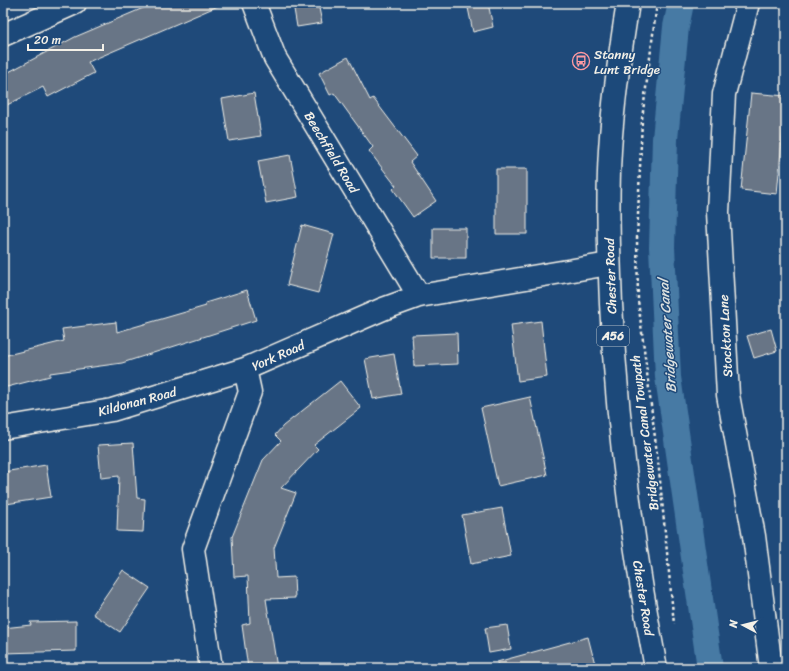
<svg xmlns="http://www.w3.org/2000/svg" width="789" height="671" viewBox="0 0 789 671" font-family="Sriracha,sans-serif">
  <rect width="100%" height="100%" fill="#1f4a7a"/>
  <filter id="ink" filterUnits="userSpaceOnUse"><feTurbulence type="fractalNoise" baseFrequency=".025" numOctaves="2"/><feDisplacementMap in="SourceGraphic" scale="8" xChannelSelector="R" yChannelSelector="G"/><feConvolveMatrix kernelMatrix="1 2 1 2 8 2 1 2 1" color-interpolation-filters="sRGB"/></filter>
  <g filter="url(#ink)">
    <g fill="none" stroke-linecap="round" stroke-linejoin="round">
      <!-- canal -->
      <path stroke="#477aa4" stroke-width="26" d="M 681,3 L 676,27 L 665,139 L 662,247 L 668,377 L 710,668"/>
    </g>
    <!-- building -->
    <path fill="#677586" stroke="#f4f1e8" d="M 155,3 L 225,3 L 88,62 L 94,73 L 48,97 L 43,87 L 3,107 L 3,75 L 75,37 Z
      M 293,3 L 318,3 L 322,23 L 297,27 Z
      M 467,3 L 488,3 L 493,27 L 473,32 Z
      M 348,57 L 370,100 L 373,98 L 417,156 L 410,162 L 436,201 L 413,217 L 393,189 L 396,186 L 369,151 L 373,147 L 334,93 L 330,95 L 319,73 Z
      M 254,93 L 261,136 L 229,141 L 222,99 Z
      M 751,93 L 786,96 L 777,194 L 741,190 Z
      M 290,155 L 298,197 L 266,203 L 258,161 Z
      M 496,169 L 527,169 L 527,234 L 496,234 Z
      M 302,225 L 334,234 L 318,293 L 287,285 Z
      M 433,228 L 466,228 L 466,258 L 433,258 Z
      M 247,290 L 256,320 L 122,363 L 50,373 L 50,376 L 3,388 L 3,356 L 64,341 L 62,329 L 116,322 L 117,332 L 206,306 L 205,303 Z
      M 541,321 L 547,377 L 518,381 L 511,325 Z
      M 771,329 L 777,351 L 754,358 L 747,336 Z
      M 457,333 L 458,364 L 414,366 L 412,335 Z
      M 394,354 L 401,394 L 373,399 L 365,359 Z
      M 340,381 L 361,408 L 314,445 L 318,449 L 281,488 L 296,493 L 274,548 L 276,578 L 294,577 L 295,598 L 266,599 L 277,668 L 248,668 L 242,625 L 250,623 L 248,576 L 234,577 L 232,537 L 263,460 L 281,441 L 275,435 L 283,426 Z
      M 530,397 L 547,475 L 498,486 L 481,408 Z
      M 133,443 L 137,498 L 145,499 L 143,532 L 117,531 L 119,476 L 101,478 L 98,445 Z
      M 46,465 L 51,497 L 6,504 L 3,472 Z
      M 502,508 L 511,556 L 471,564 L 462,515 Z
      M 123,570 L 150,588 L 120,632 L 93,614 Z
      M 76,621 L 76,651 L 3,653 L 3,628 L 31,625 L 30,622 Z
      M 507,625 L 511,649 L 489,653 L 485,628 Z
      M 588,637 L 596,668 L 498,668 L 497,662 Z"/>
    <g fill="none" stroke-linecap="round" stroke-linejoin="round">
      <!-- minor casing -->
      <g stroke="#f4f1e8" stroke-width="25">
        <path id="minor" d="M 254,3 L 275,58 L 419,296
          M 748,3 L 724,94 L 718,212 L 728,395 L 754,536 L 771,668
          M 3,35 L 75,3
          M 3,428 L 112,410 L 245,369
          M 211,668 L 193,549 L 250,392 L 245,369 L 383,309 L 419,296 L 609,264"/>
      </g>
      <!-- major casing -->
      <g stroke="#f4f1e8" stroke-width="25">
        <path id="major" d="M 628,3 C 620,52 613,100 610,150 C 607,201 609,253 611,304 C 617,426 633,548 656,668"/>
      </g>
      <!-- path -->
      <path stroke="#f4f1e8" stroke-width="2.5" stroke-dasharray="3 3" stroke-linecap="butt" d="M 657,3 L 642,119 L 637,239 L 638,300 L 659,470 L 674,624"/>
      <!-- minor -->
      <use href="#minor" stroke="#1f4a7a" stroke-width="22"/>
      <!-- major -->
      <use href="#major" stroke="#1f4a7a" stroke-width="22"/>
    </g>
  </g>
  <!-- icons -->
  <defs>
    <g id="bus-ring" transform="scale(0.9)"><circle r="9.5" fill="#1f4a7a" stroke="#ff9aa2" stroke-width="1.5"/><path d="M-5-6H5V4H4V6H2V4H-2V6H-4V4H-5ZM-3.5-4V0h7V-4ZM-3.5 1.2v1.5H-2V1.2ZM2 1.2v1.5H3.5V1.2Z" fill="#ff9aa2"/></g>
  </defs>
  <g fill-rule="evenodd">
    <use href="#bus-ring" x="581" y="61"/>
  </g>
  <g text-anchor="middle" stroke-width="3" stroke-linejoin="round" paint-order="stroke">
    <!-- shield labels -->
    <rect fill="#1f4a7a" stroke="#b4bfc7" stroke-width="1" x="597" y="326" width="32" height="20" rx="3"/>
    <g font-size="12" font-weight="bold" fill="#f4f1e8">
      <text x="613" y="340">A56</text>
    </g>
    <!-- poi labels -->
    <g font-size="13" fill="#f4f1e8" stroke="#1f4a7a" text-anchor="start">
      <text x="594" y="59">Stanny<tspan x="594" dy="15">Lunt Bridge</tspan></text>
    </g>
    <!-- street labels -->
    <g font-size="13" fill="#f4f1e8" stroke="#1f4a7a">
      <text transform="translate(332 152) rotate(59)" y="5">Beechfield Road</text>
      <text transform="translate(610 276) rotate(-92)" y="5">Chester Road</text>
      <text transform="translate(725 336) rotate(-93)" y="5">Stockton Lane</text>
      <text transform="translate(278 355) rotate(-24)" y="5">York Road</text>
      <text transform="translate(137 401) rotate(-15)" y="5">Kildonan Road</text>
      <text transform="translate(644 433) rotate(-97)" y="5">Bridgewater Canal Towpath</text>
      <text transform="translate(644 598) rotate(81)" y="5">Chester Road</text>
    </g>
    <!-- water labels -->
    <g font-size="14" font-style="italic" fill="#dadfde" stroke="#1f4a7a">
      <text transform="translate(667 336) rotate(-94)" y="5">Bridgewater Canal</text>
    </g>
  </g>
  <!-- margin -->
  <rect width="789" height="671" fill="none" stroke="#1f4a7a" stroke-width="16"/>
  <rect x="8" y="8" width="773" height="655" fill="none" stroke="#f4f1e8" stroke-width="1.5" filter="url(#ink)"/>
  <!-- north arrow -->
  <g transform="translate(743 625) rotate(277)" stroke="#1f4a7a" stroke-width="3" paint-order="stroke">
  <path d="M0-3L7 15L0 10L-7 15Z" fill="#f4f1e8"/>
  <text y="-6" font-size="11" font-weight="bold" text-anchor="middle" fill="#f4f1e8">N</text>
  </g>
  <!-- scale -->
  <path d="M28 44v6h75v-6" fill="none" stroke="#f4f1e8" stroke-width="2"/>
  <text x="34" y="44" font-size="12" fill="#f4f1e8" stroke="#1f4a7a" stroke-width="3" paint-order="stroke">20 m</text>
</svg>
